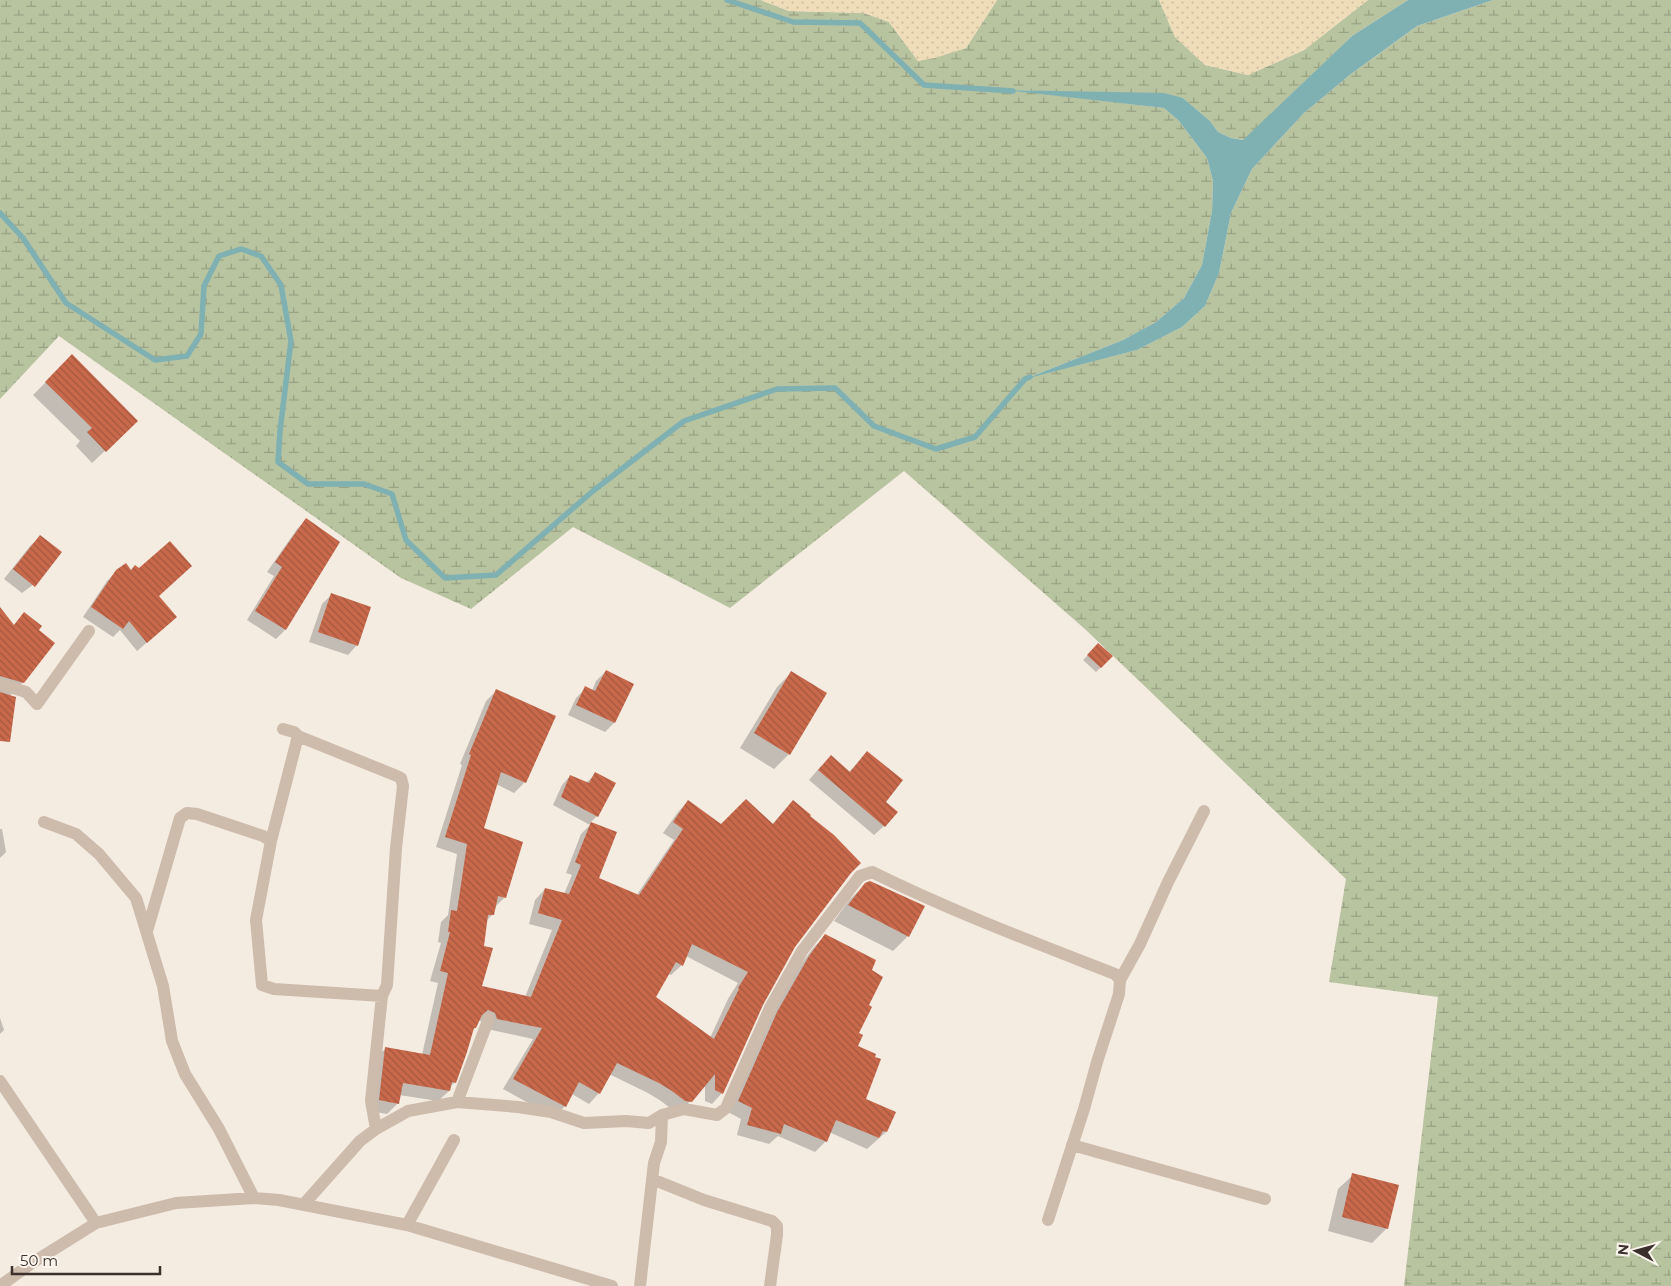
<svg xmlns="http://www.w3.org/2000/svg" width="1671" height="1286" viewBox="0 0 1671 1286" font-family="Montserrat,sans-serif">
  <defs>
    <pattern id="wetland-marsh" width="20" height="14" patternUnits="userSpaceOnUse" patternTransform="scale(1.25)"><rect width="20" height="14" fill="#b8c4a0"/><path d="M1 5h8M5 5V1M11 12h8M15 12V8" fill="none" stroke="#97a083"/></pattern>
    <pattern id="sand-dots" width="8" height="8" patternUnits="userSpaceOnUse" patternTransform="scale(1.25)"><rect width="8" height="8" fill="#efdcb8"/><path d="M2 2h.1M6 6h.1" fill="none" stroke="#cebd9e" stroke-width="1.8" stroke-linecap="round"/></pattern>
    <pattern id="building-back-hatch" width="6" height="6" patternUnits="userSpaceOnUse" patternTransform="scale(1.25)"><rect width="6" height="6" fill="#c8694b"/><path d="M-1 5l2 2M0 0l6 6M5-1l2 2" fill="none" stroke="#a4573f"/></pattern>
  </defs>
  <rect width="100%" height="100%" fill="#f4ebe1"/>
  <!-- wetland -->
  <path fill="url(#wetland-marsh)" d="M 0,0 L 761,0 L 789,11 L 864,13 L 889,22 L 918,61 L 966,48 L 997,0 L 1159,0 L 1175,37 L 1205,65 L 1248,75 L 1304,50 L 1368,0 L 1408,0 L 1352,36 L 1244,140 L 1231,138 L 1218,132 L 1210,121 L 1183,98 L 1014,90 L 1164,108 L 1179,121 L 1207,158 L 1213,181 L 1212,211 L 1202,265 L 1184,298 L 1156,322 L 1123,340 L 1030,377 L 1137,350 L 1182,327 L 1205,306 L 1219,273 L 1231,213 L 1252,169 L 1304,113 L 1351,74 L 1417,26 L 1493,0 L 1671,0 L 1671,1286 L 1404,1286 L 1438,997 L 1329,982 L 1346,879 L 1086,630 L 904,471 L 730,608 L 573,527 L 471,609 L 401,578 L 59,336 L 0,399 Z"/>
  <!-- sand -->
  <path fill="url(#sand-dots)" d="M 761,0 L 997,0 L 966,48 L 935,58 L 918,61 L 889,22 L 864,13 L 789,11 Z
    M 1159,0 L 1368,0 L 1304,50 L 1248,75 L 1205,65 L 1175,37 Z"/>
  <!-- water -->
  <path fill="#7fb0b2" d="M 1408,0 L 1493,0 L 1417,26 L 1351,74 L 1304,113 L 1252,169 L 1231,213 L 1219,273 L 1205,306 L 1182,327 L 1137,350 L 1025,379 L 1123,340 L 1156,322 L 1184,298 L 1202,265 L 1212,211 L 1213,181 L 1207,158 L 1179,121 L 1164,108 L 1006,90 L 1164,93 L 1183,98 L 1210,121 L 1218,132 L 1231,138 L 1243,140 L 1352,36 Z"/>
  <!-- shadow -->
  <path fill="#0003" fill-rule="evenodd" d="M 72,356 L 124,433 L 92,463 L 76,446 L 80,441 L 33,395 Z
    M 306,520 L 338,543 L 285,630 L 276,639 L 247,620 L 274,576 L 267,572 L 297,529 Z
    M 40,537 L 34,584 L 22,593 L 4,579 L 30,546 Z
    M 117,571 L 130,572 L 158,596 L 166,626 L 137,651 L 120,630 L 113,637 L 83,617 L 107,581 Z
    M 331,595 L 357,645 L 348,655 L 309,642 L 322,604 Z
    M 24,614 L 23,682 L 9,697 L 0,736 L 0,640 Z
    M 1094,649 L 1101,667 L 1096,672 L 1083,660 Z
    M 606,671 L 633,684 L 614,723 L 605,732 L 568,715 L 576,698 L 586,688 L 592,691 L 596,681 Z
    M 791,673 L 789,754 L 774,769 L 740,748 L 777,687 Z
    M 497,690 L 525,782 L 514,793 L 496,784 L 482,829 L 505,897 L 494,908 L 493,914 L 486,921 L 480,987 L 525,997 L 552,930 L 529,924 L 535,900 L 545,889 L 564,894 L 572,875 L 566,873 L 581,834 L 590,825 L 553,805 L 562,785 L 570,776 L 586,783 L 595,774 L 597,816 L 590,823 L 616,833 L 598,878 L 636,896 L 674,840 L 663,833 L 678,812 L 688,801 L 721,826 L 772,825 L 783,812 L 850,873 L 794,946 L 761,1004 L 722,1093 L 712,1104 L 705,1101 L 705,1085 L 680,1112 L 674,1111 L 661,1101 L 648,1093 L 609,1074 L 599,1093 L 589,1104 L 572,1094 L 565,1106 L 554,1117 L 503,1089 L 533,1039 L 487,1029 L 485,1023 L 478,1020 L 475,1028 L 471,1031 L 455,1082 L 450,1087 L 449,1091 L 438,1101 L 399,1095 L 398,1103 L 387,1114 L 369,1111 L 375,1059 L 385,1049 L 422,1055 L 438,983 L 430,981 L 441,943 L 438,942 L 441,922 L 448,915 L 457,854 L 436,847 L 462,765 L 460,764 L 486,701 ZM 686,956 L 738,983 L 728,999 L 710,1038 L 654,997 L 668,974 L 671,975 L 682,965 Z
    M 867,753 L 884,826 L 874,835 L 809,780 L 821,766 L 849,772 Z
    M 0,829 L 2,829 L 6,852 L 0,858 Z
    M 866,884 L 908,936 L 893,951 L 834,921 L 850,899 Z
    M 825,936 L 870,970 L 867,1006 L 857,1034 L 856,1047 L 865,1100 L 886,1132 L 867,1149 L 829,1132 L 826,1141 L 815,1152 L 778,1136 L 769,1144 L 737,1135 L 741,1119 L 728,1112 L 767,1024 L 798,968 L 814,947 Z
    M 0,1018 L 4,1030 L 0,1034 Z
    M 1353,1175 L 1387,1228 L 1372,1243 L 1328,1231 L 1338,1189 Z"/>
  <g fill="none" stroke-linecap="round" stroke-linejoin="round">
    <!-- stream -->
    <path stroke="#7fb0b2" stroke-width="5.5" d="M 727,0 L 793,22 L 860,23 L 924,85 L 1013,91
      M 0,213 L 23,238 L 66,303 L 155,360 L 187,356 L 201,334 L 204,286 L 219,256 L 241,249 L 261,256 L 281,285 L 291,341 L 280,431 L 278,462 L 308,484 L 364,484 L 392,494 L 406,540 L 445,578 L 496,575 L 593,491 L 684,421 L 777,389 L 835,388 L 874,426 L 936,449 L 975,437 L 1025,379 L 1030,377"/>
  </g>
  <!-- building -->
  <path fill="url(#building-back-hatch)" fill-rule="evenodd" d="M 72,354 L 138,421 L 106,452 L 87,432 L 92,428 L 45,382 Z
    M 306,518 L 340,542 L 286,630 L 255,611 L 282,567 L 275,562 Z
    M 40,535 L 62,552 L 35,587 L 13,569 Z
    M 170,541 L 192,566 L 159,596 L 177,617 L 147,643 L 129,621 L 123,629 L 91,607 L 116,570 L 126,563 L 131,570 L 135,565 L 139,568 Z
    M 331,593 L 371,607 L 358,646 L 318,632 Z
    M 0,607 L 14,625 L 24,612 L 42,626 L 39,630 L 55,643 L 24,683 L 0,676 Z
    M 1098,643 L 1113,656 L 1101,668 L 1087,655 Z
    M 606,670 L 634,684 L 615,723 L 576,705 L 585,686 L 595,691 Z
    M 791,671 L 827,693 L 790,755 L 754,733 Z
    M 496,689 L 556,716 L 526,783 L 501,772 L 484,828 L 523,842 L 506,898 L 498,896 L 494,915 L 488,915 L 484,946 L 493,948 L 482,986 L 531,997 L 562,920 L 538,913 L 545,888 L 569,894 L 581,865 L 575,862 L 591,822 L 617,832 L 599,878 L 639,895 L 683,829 L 673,822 L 688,800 L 721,824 L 746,799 L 773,824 L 793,800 L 811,815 L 810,816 L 834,835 L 861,863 L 851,873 L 795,947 L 763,1005 L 723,1094 L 715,1090 L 715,1074 L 692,1102 L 685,1101 L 672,1091 L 659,1083 L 617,1063 L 600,1094 L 579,1082 L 566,1107 L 513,1079 L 542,1028 L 497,1019 L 495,1013 L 488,1010 L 482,1015 L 476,1028 L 474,1028 L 467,1052 L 456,1083 L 452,1082 L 450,1091 L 403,1083 L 399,1104 L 379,1100 L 385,1047 L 430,1055 L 448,973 L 440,971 L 450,932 L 448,932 L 451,910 L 457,911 L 467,844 L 445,837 L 471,755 L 469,754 ZM 692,944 L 748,972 L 738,988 L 739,989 L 714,1039 L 656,997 L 676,962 L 683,966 Z
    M 0,692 L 16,697 L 10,742 L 0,741 Z
    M 867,751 L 903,780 L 886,802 L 898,812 L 885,827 L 818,770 L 831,755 L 850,772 Z
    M 595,772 L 616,783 L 598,817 L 561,797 L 570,775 L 589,783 Z
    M 870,881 L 925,906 L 909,937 L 848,905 L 865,883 Z
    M 825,934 L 876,960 L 872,970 L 883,977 L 869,1005 L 872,1007 L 859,1033 L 863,1035 L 858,1046 L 876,1054 L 875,1057 L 881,1059 L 866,1099 L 896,1112 L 887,1132 L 883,1131 L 879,1138 L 836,1120 L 827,1142 L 784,1124 L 781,1134 L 747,1125 L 752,1108 L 738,1101 L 777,1012 L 809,956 Z
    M 1352,1173 L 1399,1185 L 1388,1229 L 1342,1217 Z"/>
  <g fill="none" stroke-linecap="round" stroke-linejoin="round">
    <!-- minor -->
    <path stroke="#cdbbac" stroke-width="12" d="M 0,684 L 26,692 L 37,704 L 89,631
      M 298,736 L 397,776 L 401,778 L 403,786 L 396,848 L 387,985 L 382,996 L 371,1101 L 376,1129
      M 44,822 L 76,834 L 99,854 L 136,898 L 163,986 L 172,1041 L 185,1074 L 219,1129 L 254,1198
      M 271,841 L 298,736 L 294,732 L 283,729
      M 147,931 L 180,818 L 187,813 L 197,814 L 263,836 L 271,841 L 256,920 L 262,985 L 274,989 L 382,996
      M 1120,980 L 1140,944 L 1168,882 L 1204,811
      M 0,1081 L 96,1223
      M 457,1102 L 489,1018
      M 1072,1145 L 1265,1199
      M 652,1179 L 704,1200 L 772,1221 L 777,1226 L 777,1235 L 770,1286
      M 304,1204 L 360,1141 L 376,1129 L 408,1111 L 457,1102 L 518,1107 L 551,1112 L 584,1123 L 626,1121 L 649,1123 L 662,1115 L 684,1109 L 717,1115 L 726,1108 L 770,1008 L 802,951 L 860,876 L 872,872 C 951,911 1033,942 1115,974 L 1120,980 L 1119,994 L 1097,1062 L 1084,1109 L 1048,1220
      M 407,1225 L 454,1140
      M 0,1286 L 32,1263 L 96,1223 L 176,1203 L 254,1198 L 279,1200 L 407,1225 L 612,1286
      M 640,1286 L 654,1163 L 661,1142 L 662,1115"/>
  </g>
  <!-- north arrow -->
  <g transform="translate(1636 1251) rotate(276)" stroke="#fbf5ee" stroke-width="4" paint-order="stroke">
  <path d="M0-4L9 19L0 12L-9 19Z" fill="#3b302b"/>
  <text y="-8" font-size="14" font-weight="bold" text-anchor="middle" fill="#3b302b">N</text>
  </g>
  <!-- scale -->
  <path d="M12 1266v8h148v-8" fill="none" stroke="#3b302b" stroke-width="2.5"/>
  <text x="20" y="1266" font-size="15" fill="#3b302b" stroke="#fbf5ee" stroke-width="4" paint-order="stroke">50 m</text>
</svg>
